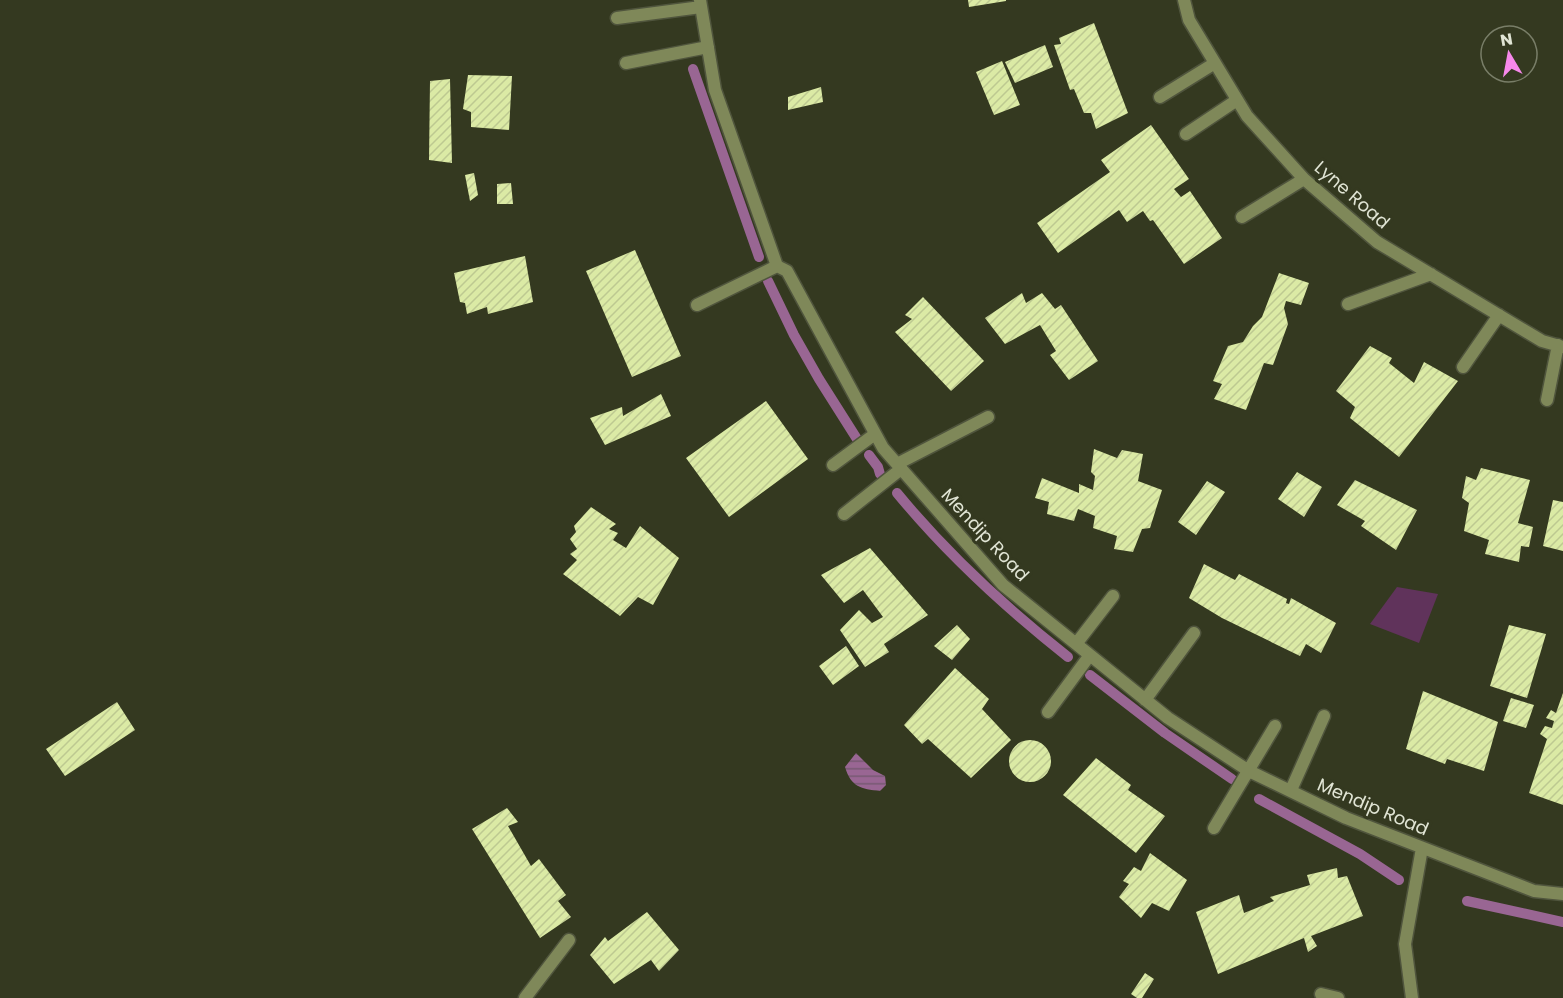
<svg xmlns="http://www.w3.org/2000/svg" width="1563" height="998" viewBox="0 0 1563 998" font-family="Poppins,sans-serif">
  <defs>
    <pattern id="water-rules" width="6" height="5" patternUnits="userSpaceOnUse" patternTransform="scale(1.5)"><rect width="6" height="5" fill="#996693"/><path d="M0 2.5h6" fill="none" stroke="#775972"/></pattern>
    <pattern id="building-hatch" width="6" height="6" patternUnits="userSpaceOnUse" patternTransform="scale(1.5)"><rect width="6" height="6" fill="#dbeaa5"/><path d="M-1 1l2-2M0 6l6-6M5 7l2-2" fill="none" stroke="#bdc991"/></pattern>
  </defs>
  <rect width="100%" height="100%" fill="#343920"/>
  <!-- garden -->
  <path fill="#60335b" d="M 1397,587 L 1438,594 L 1419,643 L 1370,624 Z"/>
  <!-- water -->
  <path fill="url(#water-rules)" d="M 856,753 L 873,770 L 885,776 L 886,785 L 880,791 C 861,789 851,787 845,767 Z"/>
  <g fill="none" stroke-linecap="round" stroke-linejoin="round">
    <!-- stream -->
    <path stroke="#996693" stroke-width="10" d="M 693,69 L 759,257
      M 768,281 L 794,335 L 819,379 L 857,439
      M 869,455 L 878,467 L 880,474
      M 897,493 C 948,555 1006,608 1068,657
      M 1090,675 L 1165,733 L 1232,779
      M 1259,799 L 1360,854 L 1399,880
      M 1467,901 L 1563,922"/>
  </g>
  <!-- building -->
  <path fill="url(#building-hatch)" d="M 968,0 L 1006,0 L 1006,1 L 969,7 Z
    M 1094,23 L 1128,113 L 1096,129 L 1091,113 L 1084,113 L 1074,89 L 1070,90 L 1054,45 L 1061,44 L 1059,38 Z
    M 1045,45 L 1053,67 L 1015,83 L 1005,62 Z
    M 1002,61 L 1020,105 L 994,115 L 976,72 Z
    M 468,75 L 512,76 L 509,130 L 471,127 L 471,112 L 463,109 Z
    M 450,79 L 452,163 L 429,160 L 430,81 Z
    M 821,87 L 823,102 L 788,110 L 788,97 Z
    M 1151,125 L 1189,179 L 1174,189 L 1181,197 L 1190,191 L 1222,238 L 1184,264 L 1153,220 L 1150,221 L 1143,211 L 1127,222 L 1119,210 L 1058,253 L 1037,223 L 1110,172 L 1101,160 Z
    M 474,173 L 478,195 L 470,201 L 465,175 Z
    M 511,183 L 513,204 L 497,204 L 497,184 Z
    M 635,250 L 681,356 L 632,377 L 586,271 Z
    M 525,256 L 533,302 L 488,314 L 487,307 L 467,314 L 465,303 L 460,302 L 454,273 Z
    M 1279,273 L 1309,283 L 1301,305 L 1286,301 L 1284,308 L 1288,324 L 1273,365 L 1264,363 L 1246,410 L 1214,399 L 1222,384 L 1213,381 L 1228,346 L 1243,342 L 1253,326 L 1262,317 Z
    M 1022,293 L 1026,303 L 1042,293 L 1055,309 L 1061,305 L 1098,361 L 1069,380 L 1050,355 L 1056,351 L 1040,325 L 1005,344 L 985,318 Z
    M 923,297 L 984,361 L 951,391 L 895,332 L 912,319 L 905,315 Z
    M 1370,346 L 1392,358 L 1389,363 L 1414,383 L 1424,362 L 1458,381 L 1399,457 L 1350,418 L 1355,407 L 1336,391 Z
    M 661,394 L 671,416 L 605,445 L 590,418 L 622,407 L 623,416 Z
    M 766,401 L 808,459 L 729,517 L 686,458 Z
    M 1094,449 L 1117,458 L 1122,450 L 1143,454 L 1138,481 L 1162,490 L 1150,528 L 1142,529 L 1133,552 L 1114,549 L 1117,536 L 1093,528 L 1095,516 L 1078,509 L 1074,521 L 1047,514 L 1049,502 L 1035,498 L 1042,478 L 1079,493 L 1079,484 L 1093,490 L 1095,476 L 1091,472 Z
    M 1481,468 L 1530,480 L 1518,523 L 1533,527 L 1529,547 L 1521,546 L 1519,562 L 1485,554 L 1489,540 L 1464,531 L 1469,503 L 1462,498 L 1466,476 L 1476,480 Z
    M 1297,472 L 1322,487 L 1304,517 L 1278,499 Z
    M 1355,480 L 1417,510 L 1396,550 L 1361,526 L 1365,521 L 1337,505 Z
    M 1207,481 L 1225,492 L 1196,535 L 1178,522 Z
    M 1553,500 L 1563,502 L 1563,551 L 1543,546 Z
    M 591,507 L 616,524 L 609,529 L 618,533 L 613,540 L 626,548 L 640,526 L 679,558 L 653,605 L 638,597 L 620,616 L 563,574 L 577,560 L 570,554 L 577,549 L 570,539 L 576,532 L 574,526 Z
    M 870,548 L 928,615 L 884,644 L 889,652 L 865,667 L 840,630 L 859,610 L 872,623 L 883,617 L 863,590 L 844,603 L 821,575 Z
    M 1204,564 L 1235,580 L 1239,574 L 1287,599 L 1286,603 L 1289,604 L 1291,598 L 1336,623 L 1321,653 L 1306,644 L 1300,656 L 1222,618 L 1189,598 Z
    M 957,625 L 970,639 L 952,660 L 934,646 Z
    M 1509,625 L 1546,634 L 1527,698 L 1490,686 Z
    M 846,646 L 859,666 L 833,685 L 819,666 Z
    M 955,668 L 989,699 L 982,709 L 1011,740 L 971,778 L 928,739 L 922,744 L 904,725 Z
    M 1423,691 L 1498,722 L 1484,771 L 1447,759 L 1445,764 L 1406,749 Z
    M 1563,693 L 1563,805 L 1529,793 L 1547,739 L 1540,734 L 1545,726 L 1552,728 L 1554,721 L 1546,718 L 1551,710 L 1556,713 Z
    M 1511,698 L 1534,705 L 1526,728 L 1503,721 Z
    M 117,702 L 135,730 L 65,776 L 46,749 Z
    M1009 761a21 21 0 1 1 42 0a21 21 0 1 1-42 0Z
    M 1096,758 L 1131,785 L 1128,790 L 1165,816 L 1136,853 L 1063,795 Z
    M 507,808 L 518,822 L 508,826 L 531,866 L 539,859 L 566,895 L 558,901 L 571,917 L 540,938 L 472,829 Z
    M 1150,853 L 1187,880 L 1169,911 L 1152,903 L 1141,918 L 1119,897 L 1129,884 L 1123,881 L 1134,867 L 1141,871 Z
    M 1337,868 L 1338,878 L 1347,876 L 1363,916 L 1311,936 L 1317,946 L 1308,952 L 1304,938 L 1218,974 L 1196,912 L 1239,895 L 1244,913 L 1274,901 L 1270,897 L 1310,885 L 1307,875 Z
    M 647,912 L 679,950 L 659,971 L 651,960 L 614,984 L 590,955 L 605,937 L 608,941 Z
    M 1145,973 L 1154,979 L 1142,998 L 1137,998 L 1131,994 Z"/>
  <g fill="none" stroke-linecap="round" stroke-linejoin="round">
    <!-- street casing -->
    <g stroke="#50553d" stroke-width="15">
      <path id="street" d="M 700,0 L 715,90 L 777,266 L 787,271 L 883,448 L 1003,585 L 1168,718 L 1249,771 L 1346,818 L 1534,891 L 1563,894
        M 1184,0 L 1189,20 L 1247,116 L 1304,179 L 1377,242 L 1542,341 L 1563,347
        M 617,18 L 701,7
        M 626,63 L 708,47
        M 1160,97 L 1215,63
        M 1186,134 L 1237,100
        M 1242,217 L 1304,179
        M 1348,304 L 1431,274
        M 697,305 L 777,266
        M 1463,367 L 1499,315
        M 1547,400 L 1558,345
        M 897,464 L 988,417
        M 833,465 L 875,434
        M 844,514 L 901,469
        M 1076,644 L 1113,596
        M 1145,700 L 1194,633
        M 1048,712 L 1090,655
        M 1291,790 L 1324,716
        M 1214,828 L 1275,726
        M 1321,994 L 1338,998
        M 525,998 L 569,940
        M 1412,998 L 1405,944 L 1422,848"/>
    </g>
    <!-- street -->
    <use href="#street" stroke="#7f8859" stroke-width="12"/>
  </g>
  <g text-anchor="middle" stroke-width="6" stroke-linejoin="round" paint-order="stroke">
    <!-- street labels -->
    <g font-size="18" fill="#e1e5d5" stroke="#343920">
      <text transform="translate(1352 195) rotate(41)" y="6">Lyne Road</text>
      <text transform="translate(985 535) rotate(47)" y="6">Mendip Road</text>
      <text transform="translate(1373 807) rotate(23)" y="6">Mendip Road</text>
    </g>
  </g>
  <!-- north arrow -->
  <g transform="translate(1509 54) rotate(350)"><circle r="28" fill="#343920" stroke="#797e68" stroke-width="1.5"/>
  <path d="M0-4.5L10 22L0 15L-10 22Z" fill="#f788eb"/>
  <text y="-9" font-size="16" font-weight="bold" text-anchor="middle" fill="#e1e5d5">N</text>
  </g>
</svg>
